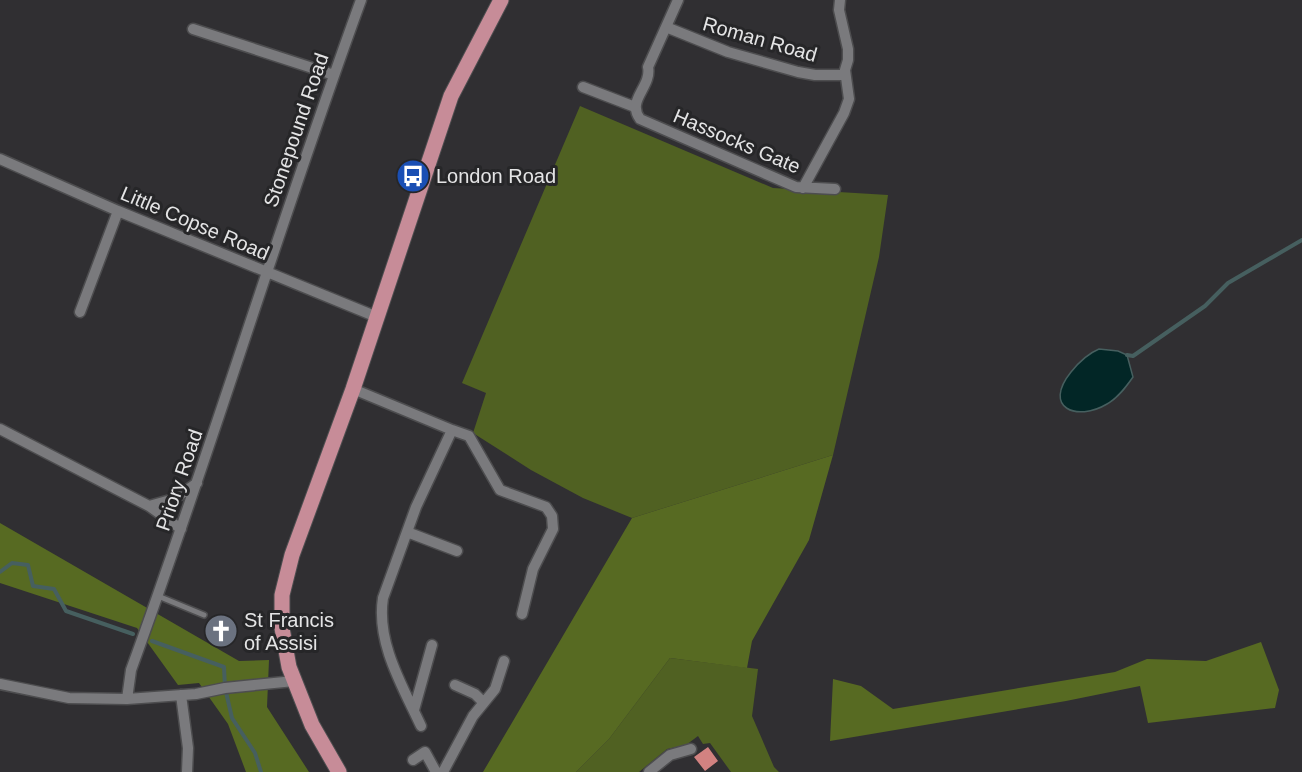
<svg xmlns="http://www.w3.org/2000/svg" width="1302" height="772" viewBox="0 0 1302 772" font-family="Helvetica,sans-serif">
  <rect width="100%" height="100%" fill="#302f32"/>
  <!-- green -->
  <path fill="#506122" d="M 580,106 L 773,188 L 888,195 L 879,257 L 833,455 L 632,518 L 583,498 L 531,470 L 473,433 L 486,393 L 462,383 Z
    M 670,658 L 758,669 L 752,716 L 774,767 L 779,772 L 731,772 L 710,743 L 703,744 L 698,736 L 686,745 L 667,749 L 639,772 L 576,772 L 609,739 Z"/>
  <!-- forest -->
  <path fill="#576a22" d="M 833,455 L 809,540 L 752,641 L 747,668 L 670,658 L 609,739 L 576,772 L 483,772 L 632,518 Z
    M 0,523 L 239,661 L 269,660 L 267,707 L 309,772 L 246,772 L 228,724 L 199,683 L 178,685 L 137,628 L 0,583 Z
    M 1261,642 L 1279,690 L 1275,708 L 1148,723 L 1140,686 L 1066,701 L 830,741 L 833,679 L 861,686 L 893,709 L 1115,672 L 1147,659 L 1206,661 Z"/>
  <!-- water -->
  <path fill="#022626" stroke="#465f5f" stroke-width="1.5" d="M 1099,349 L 1118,351 L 1127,355 L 1133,377 C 1126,387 1118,398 1107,404 C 1077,422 1042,408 1071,372 C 1079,362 1087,354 1099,349 Z"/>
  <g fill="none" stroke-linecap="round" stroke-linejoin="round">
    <!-- stream -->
    <path stroke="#465f5f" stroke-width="4" d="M 1127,355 L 1133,356 L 1205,306 L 1228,283 L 1302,240
      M 0,572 L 12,563 L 28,565 L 33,586 L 54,589 L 66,611 L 133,634
      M 152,641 L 224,667 L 225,688 L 232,718 L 255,753 L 261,772"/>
  </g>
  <!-- building -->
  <path fill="#d28281" d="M 215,618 L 235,625 L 229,640 L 221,637 L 218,645 L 207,640 Z
    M 708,747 L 718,761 L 705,771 L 694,757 Z"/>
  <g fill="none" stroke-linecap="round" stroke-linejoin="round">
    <!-- service casing -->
    <g stroke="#4d4d4f" stroke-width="8">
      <path id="service" d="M 158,596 L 204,615"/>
    </g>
    <!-- minor casing -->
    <g stroke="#4d4d4f" stroke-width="13">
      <path id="minor" d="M 678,0 L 648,67 C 652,87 626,100 640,119 L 796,187 L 835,189
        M 666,27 L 728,52 L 798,72 L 815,75 L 845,75
        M 193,29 L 334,75
        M 583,87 L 635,107
        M 0,159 L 118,211 L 377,317
        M 803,188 L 844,113 L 849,99 L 845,70 L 848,60 L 848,49 L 839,10 L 840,0
        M 80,312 L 118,211
        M 353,389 L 452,430 L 416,507 L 383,598 C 376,643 403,687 421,726
        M 0,429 L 149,506 L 181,529
        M 452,430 L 469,436 L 500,490 L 546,507 L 552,516 L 553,529 L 533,569 L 522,614
        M 149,506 L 174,499 L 197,483
        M 407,532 L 457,551
        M 0,684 L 69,698 L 127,699 L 196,694 L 225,688 L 294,681
        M 455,685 L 475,694 L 483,702
        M 181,695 L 188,748 L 187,772
        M 127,699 L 131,670 C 212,448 280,222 361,0
        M 414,710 L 432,645
        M 413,760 L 425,752 L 436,772
        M 443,772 L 473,716 L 495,689 L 504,661
        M 649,772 L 670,755 L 691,749"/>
    </g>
    <!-- primary casing -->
    <g stroke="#4d4d4f" stroke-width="17">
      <path id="primary" d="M 339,772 L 312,725 L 289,667 L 282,628 L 282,595 L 292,555 L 353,389 L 451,96 L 501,0"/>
    </g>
    <!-- service -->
    <use href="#service" stroke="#7a7a7d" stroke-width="5"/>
    <!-- minor -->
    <use href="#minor" stroke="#7a7a7d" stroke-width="10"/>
    <!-- primary -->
    <use href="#primary" stroke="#c78c98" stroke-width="15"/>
  </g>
  <!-- icons -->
  <defs>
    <g id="bus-disc" transform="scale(1.725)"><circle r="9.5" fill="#1a4fb4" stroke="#262628"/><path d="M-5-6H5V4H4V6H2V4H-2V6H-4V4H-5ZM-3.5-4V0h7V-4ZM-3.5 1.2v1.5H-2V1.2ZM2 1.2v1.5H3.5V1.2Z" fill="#fff"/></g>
    <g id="church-disc" transform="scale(1.725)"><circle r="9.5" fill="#6b7280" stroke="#262628"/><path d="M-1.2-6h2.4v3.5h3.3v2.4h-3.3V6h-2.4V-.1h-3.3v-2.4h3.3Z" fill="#fff"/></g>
  </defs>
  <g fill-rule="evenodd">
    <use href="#bus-disc" x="413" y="176"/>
    <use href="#church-disc" x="221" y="631"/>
  </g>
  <g text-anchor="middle" stroke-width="6" stroke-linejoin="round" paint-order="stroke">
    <!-- street labels -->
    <g font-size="20" fill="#e4e4e5" stroke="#262628">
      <text transform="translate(760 39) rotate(16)" y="7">Roman Road</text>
      <text transform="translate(296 130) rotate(-71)" y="7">Stonepound Road</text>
      <text transform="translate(737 141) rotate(23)" y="7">Hassocks Gate</text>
      <text transform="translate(195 223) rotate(23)" y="7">Little Copse Road</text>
      <text transform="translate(179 480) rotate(-71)" y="7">Priory Road</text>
    </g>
    <!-- poi labels -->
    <g font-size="20" fill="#e4e4e5" stroke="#262628" text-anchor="start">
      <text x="436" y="183">London Road</text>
      <text x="244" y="627">St Francis<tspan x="244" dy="23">of Assisi</tspan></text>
    </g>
  </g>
</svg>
